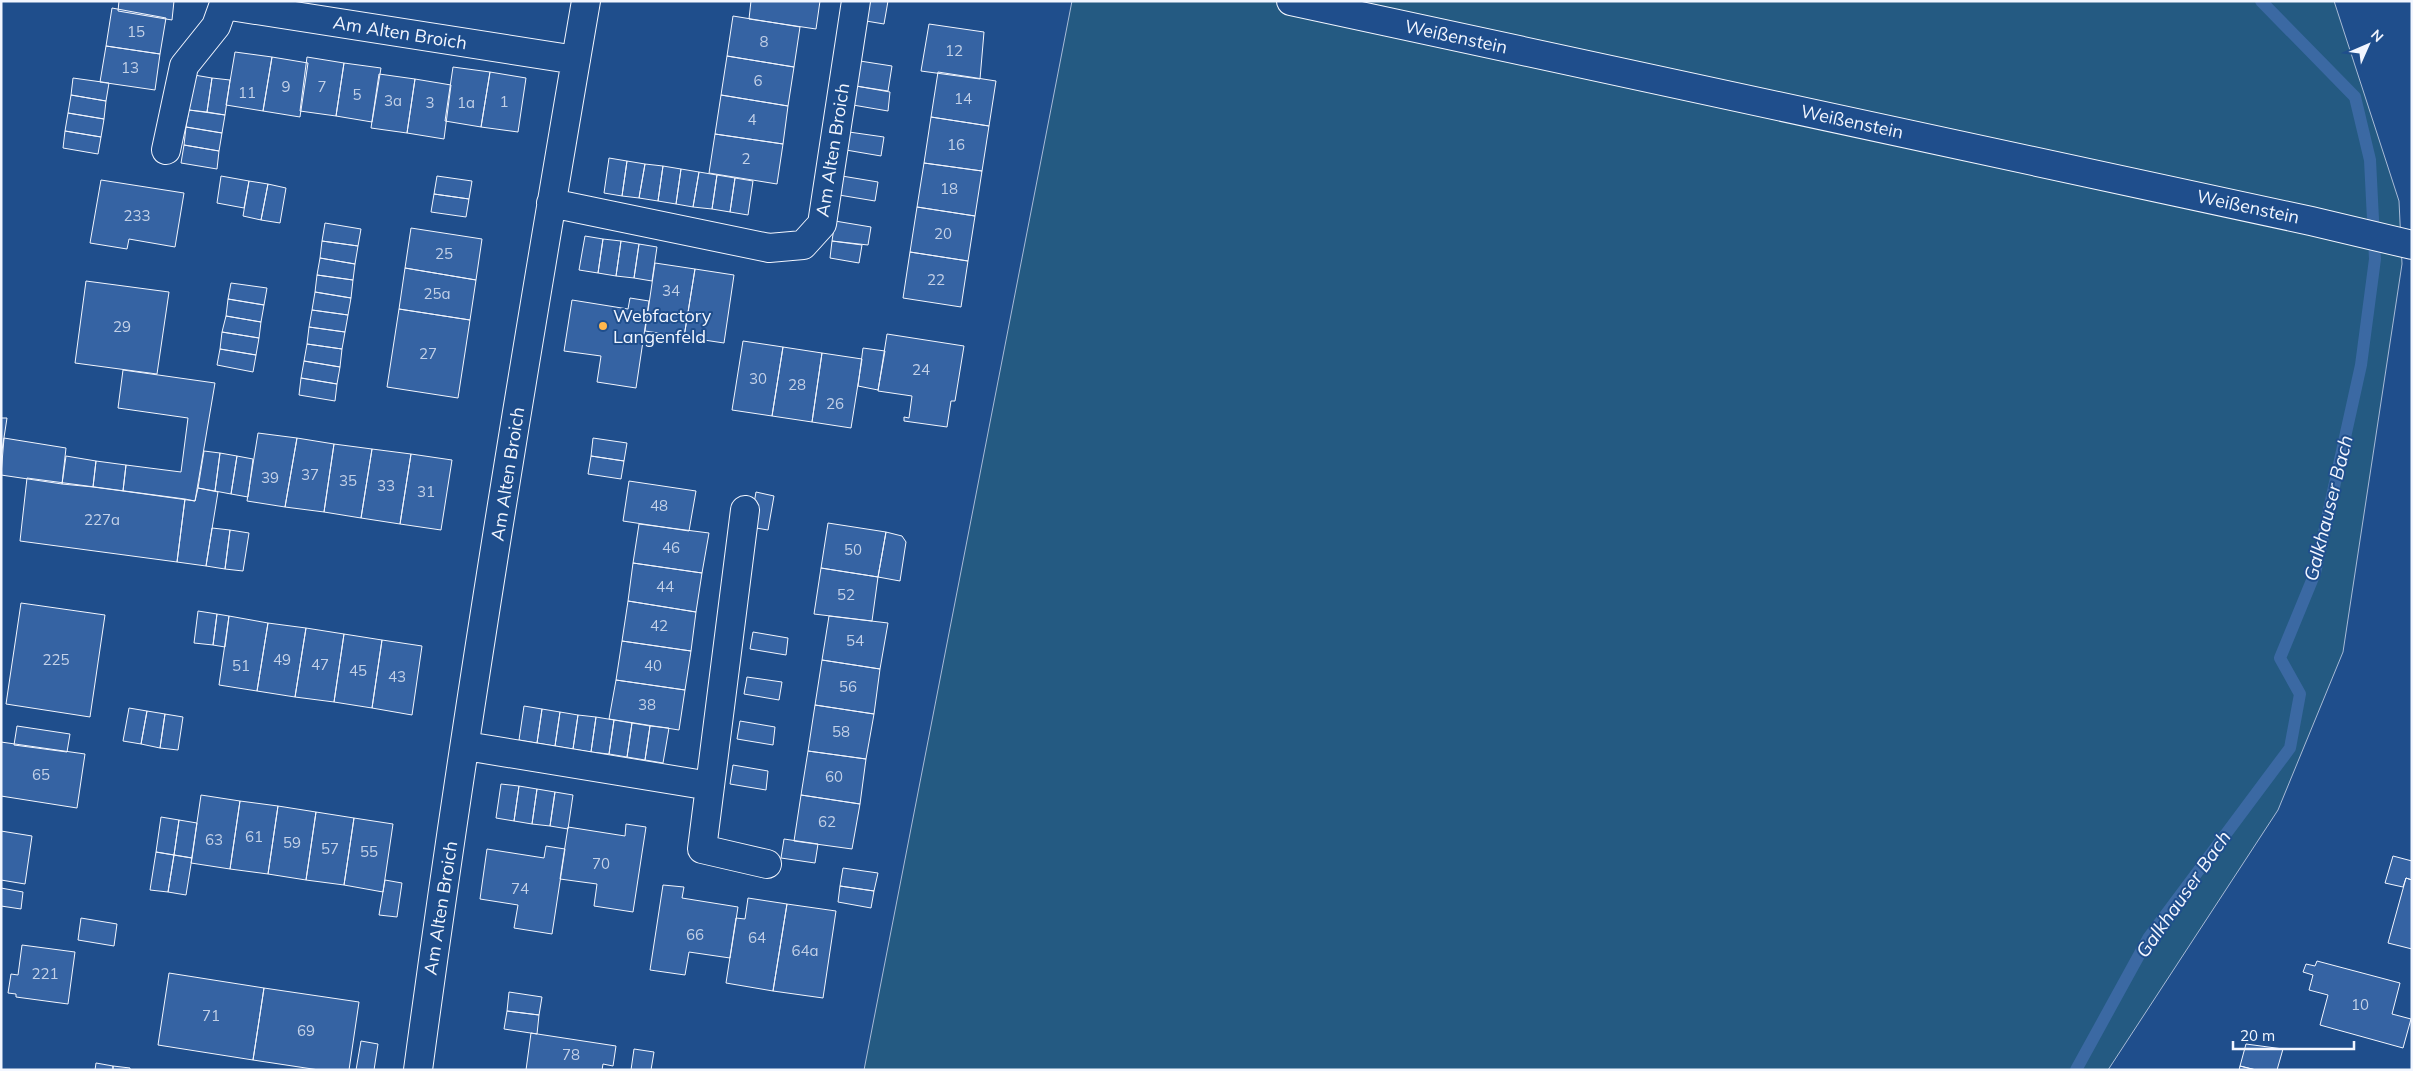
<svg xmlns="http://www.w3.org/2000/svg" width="2413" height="1071" viewBox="0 0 2413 1071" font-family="Mulish,sans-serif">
  <rect width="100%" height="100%" fill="#1f4e8c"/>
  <!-- green -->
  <path fill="#245a82" stroke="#a8bbd7" d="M 1072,1 L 2334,1 L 2399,201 L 2402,264 L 2343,652 L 2278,810 L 2108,1070 L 864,1070 Z"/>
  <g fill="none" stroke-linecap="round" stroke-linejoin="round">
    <!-- stream -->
    <path stroke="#3b69a3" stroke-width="12" d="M 2076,1070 L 2149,937 L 2290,748 L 2300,694 L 2280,658 L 2315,573 L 2361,365 L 2375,259 L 2370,160 L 2355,97 L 2261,1"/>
  </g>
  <!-- building -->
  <path fill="#3563a3" stroke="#f2f6ff" d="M 119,1 L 174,1 L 172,20 L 118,11 Z
    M 751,1 L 820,1 L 816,29 L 749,19 Z
    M 869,1 L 888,1 L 884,24 L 866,21 Z
    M 112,8 L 166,18 L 160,54 L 106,46 Z
    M 733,16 L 800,27 L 794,67 L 727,56 Z
    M 929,24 L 984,32 L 980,79 L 921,71 Z
    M 106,46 L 160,54 L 155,90 L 100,82 Z
    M 235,52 L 272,57 L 263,111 L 226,105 Z
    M 727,56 L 794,67 L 788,106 L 721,95 Z
    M 272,57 L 308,63 L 300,117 L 263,111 Z
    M 307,57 L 344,63 L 336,116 L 300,111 Z
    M 860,61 L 892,66 L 888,91 L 856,86 Z
    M 344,63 L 381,68 L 372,122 L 336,116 Z
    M 453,67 L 490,72 L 481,127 L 445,121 Z
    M 490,72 L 526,78 L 518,132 L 481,127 Z
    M 938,72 L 996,81 L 989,126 L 931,117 Z
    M 379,74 L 415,79 L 407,133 L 371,128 Z
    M 194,75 L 212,78 L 207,112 L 189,110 Z
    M 73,78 L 109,83 L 106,101 L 71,95 Z
    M 212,78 L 230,80 L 225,115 L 207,112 Z
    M 415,79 L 451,85 L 444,139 L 407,133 Z
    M 856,86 L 890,92 L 888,111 L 853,105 Z
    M 71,95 L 106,101 L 104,119 L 68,113 Z
    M 721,95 L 788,106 L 783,144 L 715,134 Z
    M 189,110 L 225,115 L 222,133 L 186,127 Z
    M 68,113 L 104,119 L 101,137 L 65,131 Z
    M 931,117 L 989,126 L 982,171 L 924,163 Z
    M 186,127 L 222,133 L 219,151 L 184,145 Z
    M 65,131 L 101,137 L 98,154 L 63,148 Z
    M 849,132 L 884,137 L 881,156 L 846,150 Z
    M 715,134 L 783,144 L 777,184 L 709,173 Z
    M 184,145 L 219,151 L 217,169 L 181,163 Z
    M 609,158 L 627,161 L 622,196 L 604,193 Z
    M 627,161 L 645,164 L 639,198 L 622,196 Z
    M 924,163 L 982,171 L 975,216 L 917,207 Z
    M 645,164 L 663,166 L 658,201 L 639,198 Z
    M 663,166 L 681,169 L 676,204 L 658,201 Z
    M 681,169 L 699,172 L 693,207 L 676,204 Z
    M 699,172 L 717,175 L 712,209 L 693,207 Z
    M 717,175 L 735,178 L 730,212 L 712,209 Z
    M 221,176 L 249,181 L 244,208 L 217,203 Z
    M 437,176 L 472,181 L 469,199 L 434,194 Z
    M 842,176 L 878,182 L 875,201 L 839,195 Z
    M 735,178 L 753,181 L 748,215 L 730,212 Z
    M 101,180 L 184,193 L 175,247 L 129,239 L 127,249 L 90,243 Z
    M 249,181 L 268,184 L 261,220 L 243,216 Z
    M 268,184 L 286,188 L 280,223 L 261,220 Z
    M 434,194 L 469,199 L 466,217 L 431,212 Z
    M 917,207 L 975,216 L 968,261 L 910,252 Z
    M 835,221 L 871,227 L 868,245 L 832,241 Z
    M 325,223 L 361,229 L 358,246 L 322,241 Z
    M 411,228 L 482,239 L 476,280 L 405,268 Z
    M 585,236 L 603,239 L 598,273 L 579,270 Z
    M 603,239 L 621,241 L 616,276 L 598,273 Z
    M 322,241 L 358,246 L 355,264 L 320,258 Z
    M 621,241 L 639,244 L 634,278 L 616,276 Z
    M 832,241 L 862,245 L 859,263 L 830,258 Z
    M 639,244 L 657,247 L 652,281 L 634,278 Z
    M 910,252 L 968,261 L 961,307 L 903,298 Z
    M 320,258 L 355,264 L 353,280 L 317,275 Z
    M 655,263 L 695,269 L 684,337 L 645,331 Z
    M 405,268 L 476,280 L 470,320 L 399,309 Z
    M 695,269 L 734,275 L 724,343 L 684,337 Z
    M 317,275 L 353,280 L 351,298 L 315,292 Z
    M 86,281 L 169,292 L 157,374 L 75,363 Z
    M 231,283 L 267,288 L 264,305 L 228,299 Z
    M 315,292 L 351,298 L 348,315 L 312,310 Z
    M 630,298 L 649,301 L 636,388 L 597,382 L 601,356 L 564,351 L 572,300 L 628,309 Z
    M 228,299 L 264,305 L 261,322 L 226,316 Z
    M 399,309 L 470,320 L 458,398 L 387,387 Z
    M 312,310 L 348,315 L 345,332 L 309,327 Z
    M 226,316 L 261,322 L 259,338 L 222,332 Z
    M 309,327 L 345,332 L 342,349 L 307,344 Z
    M 222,332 L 259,338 L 256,355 L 220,349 Z
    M 887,334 L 964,346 L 955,401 L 951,401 L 947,427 L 904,421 L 904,417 L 909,418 L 912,396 L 878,391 Z
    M 743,341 L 783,347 L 772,416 L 732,410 Z
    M 307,344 L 342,349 L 340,367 L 304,361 Z
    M 783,347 L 822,353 L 812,422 L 772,416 Z
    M 863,348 L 885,351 L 878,390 L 858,386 Z
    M 220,349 L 256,355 L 253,372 L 217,365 Z
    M 822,353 L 862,359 L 851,428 L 812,422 Z
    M 304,361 L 340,367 L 337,384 L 301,378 Z
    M 123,370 L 215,383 L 195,501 L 123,491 L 126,465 L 181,472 L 188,418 L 118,408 Z
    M 301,378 L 337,384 L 335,401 L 299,395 Z
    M 1,418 L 7,418 L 1,457 Z
    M 258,433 L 297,438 L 285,507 L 247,501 Z
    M 4,438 L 66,448 L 62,484 L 1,475 Z
    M 297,438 L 334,444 L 324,512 L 285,507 Z
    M 593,438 L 627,443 L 624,461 L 591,456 Z
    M 334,444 L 372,449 L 361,518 L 324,512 Z
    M 372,449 L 411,454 L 400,524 L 361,518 Z
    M 204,451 L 220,453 L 215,491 L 198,488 Z
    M 220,453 L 237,456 L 231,494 L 215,491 Z
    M 411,454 L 452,460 L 441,530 L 400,524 Z
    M 66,456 L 96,461 L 93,487 L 62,484 Z
    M 237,456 L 253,459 L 248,497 L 231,494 Z
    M 591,456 L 624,461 L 621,479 L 588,474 Z
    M 96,461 L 126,465 L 123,491 L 93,487 Z
    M 27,478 L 185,499 L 177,562 L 20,541 Z
    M 629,481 L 696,491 L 689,531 L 623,521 Z
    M 198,488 L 218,492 L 206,566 L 177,562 L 185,499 L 195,501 Z
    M 756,492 L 774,496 L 768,530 L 750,527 Z
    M 828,523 L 886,532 L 878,577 L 821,568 Z
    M 639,524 L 709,533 L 702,573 L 633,563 Z
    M 212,528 L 230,530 L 225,569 L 206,566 Z
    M 230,530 L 249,533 L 243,571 L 225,569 Z
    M 886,532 L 902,536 L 906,542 L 900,581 L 878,577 Z
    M 633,563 L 702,573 L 696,612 L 628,601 Z
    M 821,568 L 878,577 L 872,621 L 814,614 Z
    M 628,601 L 696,612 L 691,651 L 622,641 Z
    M 21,603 L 105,615 L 90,717 L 6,704 Z
    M 198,611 L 217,614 L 213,645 L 194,643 Z
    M 217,614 L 229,616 L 225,647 L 213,645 Z
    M 229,616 L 268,623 L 257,691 L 219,685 Z
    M 829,616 L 888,623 L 880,669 L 822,660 Z
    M 268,623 L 306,628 L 295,697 L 257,691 Z
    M 306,628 L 344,634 L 334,702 L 295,697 Z
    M 753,632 L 788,638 L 786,655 L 750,649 Z
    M 344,634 L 382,640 L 372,708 L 334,702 Z
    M 382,640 L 422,646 L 412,715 L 372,708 Z
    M 622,641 L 691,651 L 685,690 L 616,680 Z
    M 822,660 L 880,669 L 874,714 L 815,705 Z
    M 747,677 L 782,682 L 779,700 L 744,694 Z
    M 616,680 L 685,690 L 679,730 L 609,719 Z
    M 815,705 L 874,714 L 866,759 L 808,751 Z
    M 524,706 L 542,709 L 537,743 L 519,740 Z
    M 129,708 L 147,711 L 141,744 L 123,741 Z
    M 542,709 L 560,712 L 555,746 L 537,743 Z
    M 147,711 L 165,714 L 160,748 L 141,744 Z
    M 560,712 L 578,715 L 573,749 L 555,746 Z
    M 165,714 L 183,717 L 178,750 L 160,748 Z
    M 578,715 L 596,717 L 591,752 L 573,749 Z
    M 596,717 L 614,720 L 609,754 L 591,752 Z
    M 614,720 L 632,723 L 627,757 L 609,754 Z
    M 740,721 L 775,727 L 773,745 L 737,739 Z
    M 632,723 L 650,726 L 645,760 L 627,757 Z
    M 17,726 L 70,734 L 67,752 L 14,745 Z
    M 650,726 L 669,728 L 663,763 L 645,760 Z
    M 1,742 L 85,754 L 77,808 L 1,796 Z
    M 808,751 L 866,759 L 860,804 L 801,795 Z
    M 733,765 L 768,771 L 766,790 L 730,784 Z
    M 501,784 L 519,786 L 514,821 L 496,818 Z
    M 519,786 L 537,789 L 532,824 L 514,821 Z
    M 537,789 L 555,792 L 550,826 L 532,824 Z
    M 555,792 L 573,795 L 568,829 L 550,826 Z
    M 201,795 L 240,801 L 230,869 L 191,863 Z
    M 801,795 L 860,804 L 852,849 L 794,841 Z
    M 240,801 L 278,806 L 268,874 L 230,869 Z
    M 278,806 L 316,812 L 306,880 L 268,874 Z
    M 316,812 L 354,818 L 344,885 L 306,880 Z
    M 161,817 L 179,820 L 174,855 L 156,852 Z
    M 354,818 L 393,824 L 383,892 L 344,885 Z
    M 179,820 L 197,823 L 192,858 L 174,855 Z
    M 626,824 L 646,827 L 633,912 L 594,906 L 597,884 L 560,879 L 568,827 L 625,836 Z
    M 1,831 L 32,836 L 25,884 L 1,880 Z
    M 784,839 L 818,844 L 815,863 L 781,858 Z
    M 546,846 L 565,849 L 552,934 L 514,928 L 518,905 L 480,899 L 487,849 L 544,858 Z
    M 156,852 L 174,855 L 168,892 L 150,890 Z
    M 174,855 L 192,858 L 186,895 L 168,892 Z
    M 2393,856 L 2412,861 L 2412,880 L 2406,878 L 2403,887 L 2385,883 Z
    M 843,868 L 878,873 L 874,891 L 840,886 Z
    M 2406,878 L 2412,880 L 2412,949 L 2388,943 Z
    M 385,880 L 402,883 L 397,917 L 379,915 Z
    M 663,885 L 684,887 L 682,898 L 738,907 L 730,958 L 689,952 L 685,975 L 650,970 Z
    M 840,886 L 874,891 L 871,908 L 838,902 Z
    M 1,888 L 23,892 L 21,909 L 1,906 Z
    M 748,898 L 787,904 L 773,991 L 726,983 L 736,918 L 745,919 Z
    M 787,904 L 836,911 L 823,998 L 773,991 Z
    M 81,918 L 117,924 L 114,946 L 78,940 Z
    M 22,945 L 75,952 L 68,1004 L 16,997 L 16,994 L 8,993 L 11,974 L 18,975 Z
    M 2317,961 L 2400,983 L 2392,1014 L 2411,1019 L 2403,1048 L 2320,1025 L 2328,995 L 2309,990 L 2313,975 L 2303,972 L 2306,964 L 2315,966 Z
    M 169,973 L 264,988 L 253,1060 L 158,1045 Z
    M 264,988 L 359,1002 L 349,1070 L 319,1070 L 253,1060 Z
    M 509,992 L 542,997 L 539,1015 L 507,1011 Z
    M 507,1011 L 539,1015 L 537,1034 L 504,1029 Z
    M 531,1033 L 616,1046 L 613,1066 L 603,1064 L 602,1070 L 526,1070 Z
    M 361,1041 L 378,1044 L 374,1070 L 356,1070 Z
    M 2246,1044 L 2283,1049 L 2277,1070 L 2256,1070 L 2240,1066 Z
    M 634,1049 L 654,1052 L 651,1070 L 631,1070 Z
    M 96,1063 L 113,1066 L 113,1070 L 95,1070 Z
    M 113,1066 L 130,1068 L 130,1070 L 113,1070 Z
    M 2240,1066 L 2256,1070 L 2239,1070 Z"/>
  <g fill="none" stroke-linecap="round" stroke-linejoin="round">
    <!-- minor casing -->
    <g stroke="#f2f6ff" stroke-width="30">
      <path id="minor" d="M 1291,1 L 2311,221 L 2412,245
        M 224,5 L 576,60
        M 166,150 L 184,66 L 216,26 L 225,1
        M 551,203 L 769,248 L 803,245 L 822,224 L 856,1
        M 466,746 L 710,786 L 745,510
        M 710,786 L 702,849 L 767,864
        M 418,1070 C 466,713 525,357 586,1"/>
    </g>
    <!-- minor -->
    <use href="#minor" stroke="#1f4e8c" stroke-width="28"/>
  </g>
  <!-- markers -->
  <circle fill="#ffb74d" stroke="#1f4e8c" stroke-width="2" cx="603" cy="326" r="5"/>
  <g text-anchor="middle" stroke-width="4" stroke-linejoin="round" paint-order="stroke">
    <!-- number labels -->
    <g font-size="15" fill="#c3d1e8">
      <text x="136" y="37">15</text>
      <text x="764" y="47">8</text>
      <text x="954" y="56">12</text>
      <text x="130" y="73">13</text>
      <text x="758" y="86">6</text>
      <text x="286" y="92">9</text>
      <text x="322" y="92">7</text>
      <text x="247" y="98">11</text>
      <text x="357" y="100">5</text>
      <text x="963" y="104">14</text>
      <text x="393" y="106">3a</text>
      <text x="504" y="107">1</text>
      <text x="430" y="108">3</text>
      <text x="466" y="108">1a</text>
      <text x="752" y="125">4</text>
      <text x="956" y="150">16</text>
      <text x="746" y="164">2</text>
      <text x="949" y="194">18</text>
      <text x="137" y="221">233</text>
      <text x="943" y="239">20</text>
      <text x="444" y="259">25</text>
      <text x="936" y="285">22</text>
      <text x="671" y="296">34</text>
      <text x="437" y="299">25a</text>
      <text x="122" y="332">29</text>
      <text x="428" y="359">27</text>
      <text x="921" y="375">24</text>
      <text x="758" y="384">30</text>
      <text x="797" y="390">28</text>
      <text x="835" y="409">26</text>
      <text x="310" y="480">37</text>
      <text x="270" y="483">39</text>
      <text x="348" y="486">35</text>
      <text x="386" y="491">33</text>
      <text x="426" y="497">31</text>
      <text x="659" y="511">48</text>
      <text x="102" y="525">227a</text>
      <text x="671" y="553">46</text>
      <text x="853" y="555">50</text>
      <text x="665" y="592">44</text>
      <text x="846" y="600">52</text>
      <text x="659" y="631">42</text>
      <text x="855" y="646">54</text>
      <text x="56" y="665">225</text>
      <text x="282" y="665">49</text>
      <text x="320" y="670">47</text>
      <text x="241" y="671">51</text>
      <text x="653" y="671">40</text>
      <text x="358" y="676">45</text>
      <text x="397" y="682">43</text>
      <text x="848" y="692">56</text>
      <text x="647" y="710">38</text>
      <text x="841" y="737">58</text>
      <text x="41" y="780">65</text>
      <text x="834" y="782">60</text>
      <text x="827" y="827">62</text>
      <text x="254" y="842">61</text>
      <text x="214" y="845">63</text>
      <text x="292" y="848">59</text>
      <text x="330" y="854">57</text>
      <text x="369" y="857">55</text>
      <text x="601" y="869">70</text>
      <text x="520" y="894">74</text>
      <text x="695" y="940">66</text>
      <text x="757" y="943">64</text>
      <text x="805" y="956">64a</text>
      <text x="45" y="979">221</text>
      <text x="2360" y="1010">10</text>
      <text x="211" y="1021">71</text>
      <text x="306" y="1036">69</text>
      <text x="571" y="1060">78</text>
    </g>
    <!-- street labels -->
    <g font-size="18" fill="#f2f6ff" stroke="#1f4e8c">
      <text transform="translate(400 33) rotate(9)" y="6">Am Alten Broich</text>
      <text transform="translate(1456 37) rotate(12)" y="6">Weißenstein</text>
      <text transform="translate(1852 122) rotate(12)" y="6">Weißenstein</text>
      <text transform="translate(833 150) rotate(-81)" y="6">Am Alten Broich</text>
      <text transform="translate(2248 207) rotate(12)" y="6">Weißenstein</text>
      <text transform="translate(508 474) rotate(-81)" y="6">Am Alten Broich</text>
      <text transform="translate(441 908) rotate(-81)" y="6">Am Alten Broich</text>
    </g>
    <!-- poi labels -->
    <g font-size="18" fill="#f2f6ff" stroke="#1f4e8c" text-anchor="start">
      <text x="613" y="322">Webfactory<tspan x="613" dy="21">Langenfeld</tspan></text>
    </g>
    <!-- water labels -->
    <g font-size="19" font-style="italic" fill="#f2f6ff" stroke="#1f4e8c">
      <text transform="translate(2328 508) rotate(-76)" y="7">Galkhauser Bach</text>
      <text transform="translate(2183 894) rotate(-55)" y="7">Galkhauser Bach</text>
    </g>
  </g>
  <!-- border -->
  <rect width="2413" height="1071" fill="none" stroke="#f2f6ff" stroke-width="5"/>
  <!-- north arrow -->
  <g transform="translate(2368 45) rotate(45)" stroke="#1f4e8c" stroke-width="4" paint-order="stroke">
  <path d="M0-4L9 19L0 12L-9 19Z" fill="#f2f6ff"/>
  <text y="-8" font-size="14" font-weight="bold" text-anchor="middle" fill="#f2f6ff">N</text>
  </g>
  <!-- scale -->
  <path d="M2233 1041v8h121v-8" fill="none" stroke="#f2f6ff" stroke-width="2.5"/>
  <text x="2240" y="1041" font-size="15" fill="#f2f6ff" stroke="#1f4e8c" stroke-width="4" paint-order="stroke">20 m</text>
</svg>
